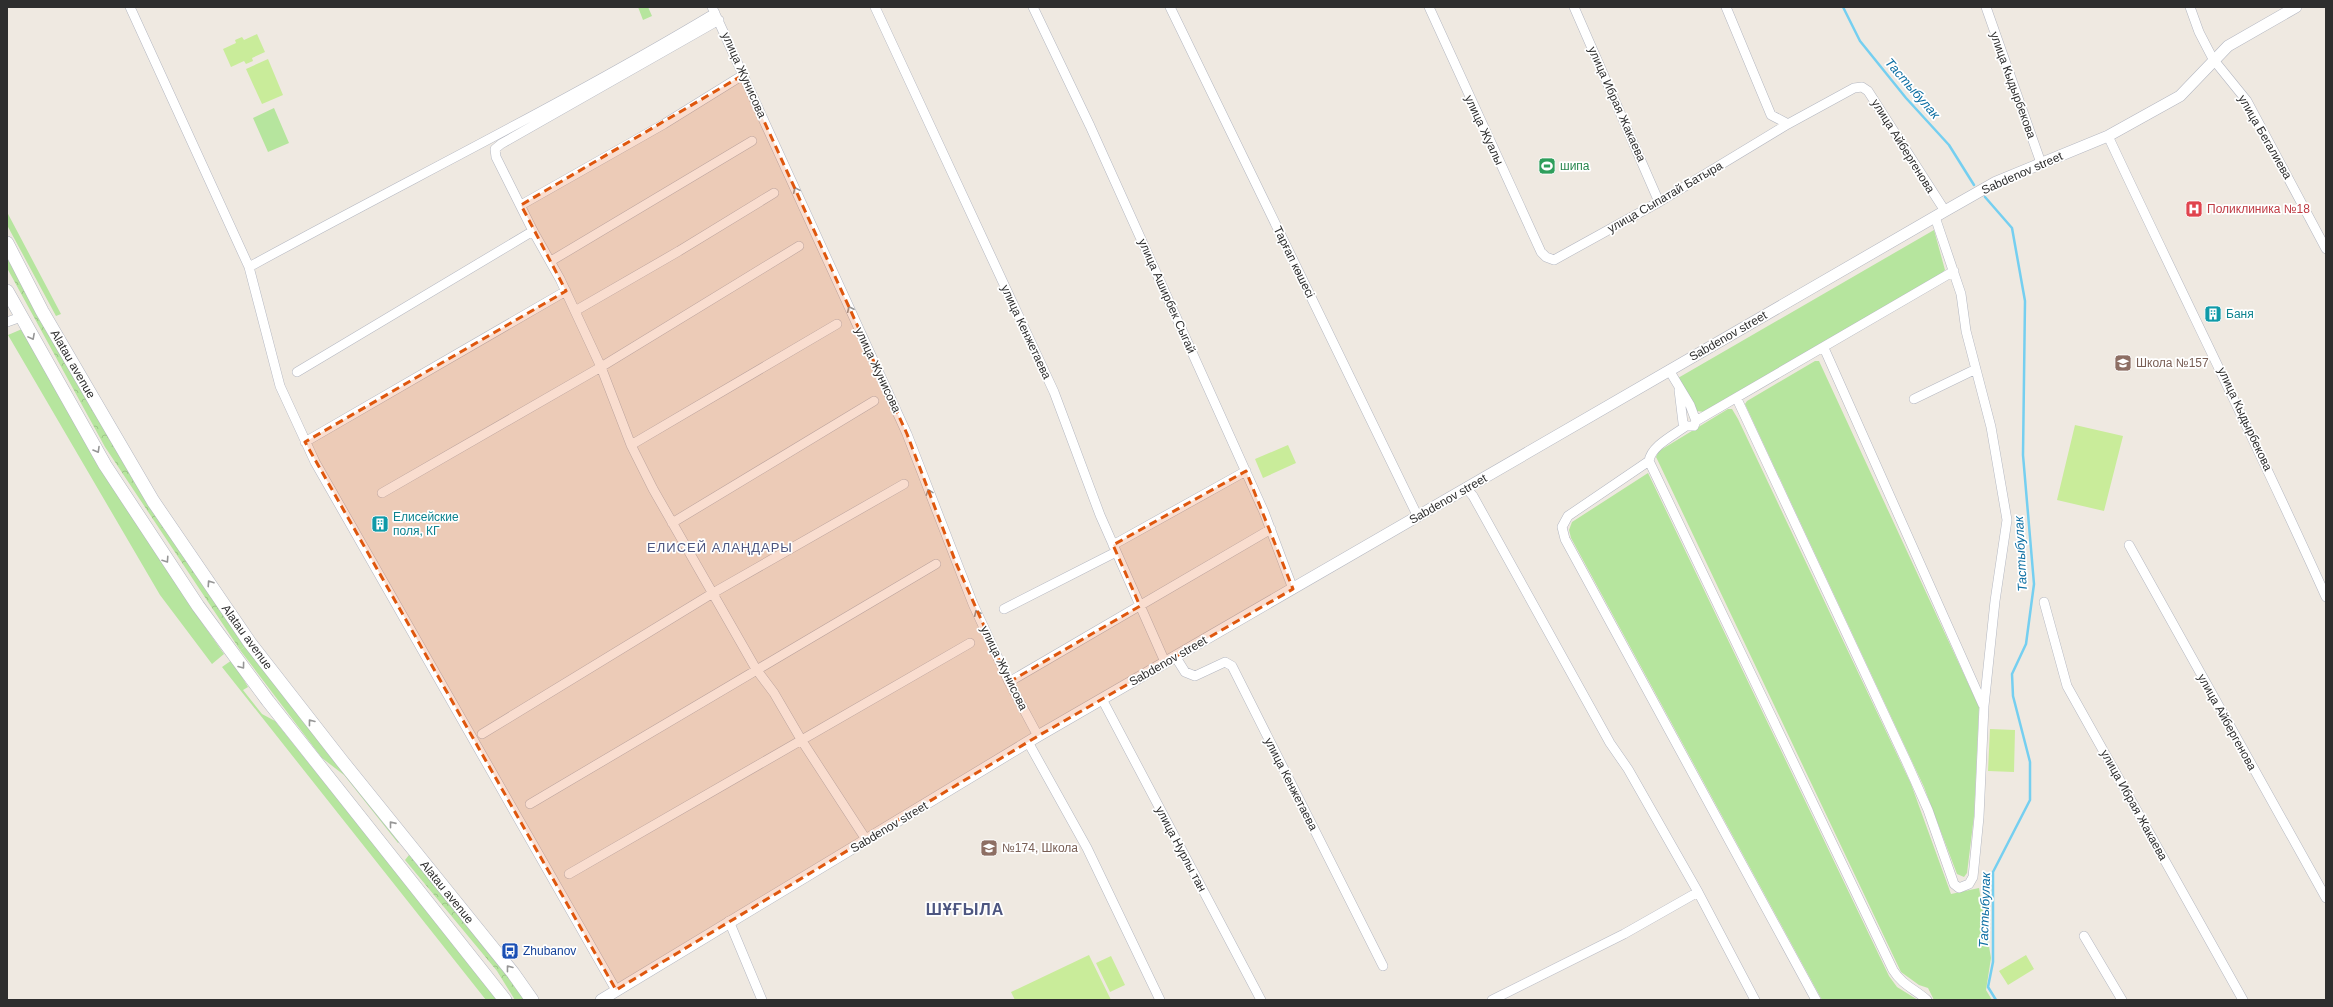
<svg xmlns="http://www.w3.org/2000/svg" width="2333" height="1007" viewBox="0 0 2333 1007" font-family="Helvetica,sans-serif">
  <defs>
    <pattern id="forest-crowns" width="20" height="18" patternUnits="userSpaceOnUse"><rect width="20" height="18" fill="#b6e59e"/><path d="M2 6a3 3 0 1 1 6 0M12 15a3 3 0 1 1 6 0" fill="none" stroke="#9dc588"/></pattern>
  </defs>
  <rect width="100%" height="100%" fill="#efe9e1"/>
  <!-- green -->
  <path fill="#b6e59e" d="M 638,7 L 648,7 L 652,16 L 643,20 Z
    M 274,108 L 289,143 L 268,152 L 253,118 Z
    M 7,212 L 61,314 L 56,316 L 7,225 Z
    M 1934,230 L 1945,270 L 1942,273 L 1704,412 L 1697,411 L 1678,378 Z
    M 22,329 L 196,614 L 224,654 L 212,664 L 160,595 L 8,335 Z
    M 1815,361 L 1819,361 L 1979,707 L 1974,816 L 1967,873 L 1964,877 L 1957,874 L 1924,787 L 1745,404 L 1747,401 Z
    M 1728,409 L 1732,409 L 1738,419 L 1911,784 L 1951,894 L 1979,888 L 1991,958 L 1986,990 L 1992,1000 L 1934,1000 L 1928,988 L 1919,985 L 1901,972 L 1658,461 L 1656,457 L 1659,451 Z
    M 1648,473 L 1889,976 L 1897,987 L 1918,1000 L 1822,1000 L 1571,538 L 1569,530 L 1572,522 Z
    M 246,646 L 402,840 L 398,843 L 344,775 L 322,758 L 240,650 Z
    M 232,660 L 248,687 L 243,690 L 262,714 L 275,721 L 498,1000 L 486,1000 L 222,667 Z"/>
  <!-- forest -->
  <path fill="url(#forest-crowns)" d="M 7,250 L 246,646 L 240,650 L 105,447 L 7,268 Z
    M 409,855 L 413,856 L 504,967 L 526,1000 L 515,1000 L 497,971 L 405,860 Z"/>
  <!-- pitch -->
  <path fill="#c9ec9a" d="M 257,34 L 265,52 L 252,58 L 253,61 L 246,64 L 244,61 L 231,67 L 223,49 L 236,43 L 235,40 L 242,37 L 244,40 Z
    M 268,59 L 283,95 L 262,104 L 246,69 Z
    M 2075,425 L 2123,436 L 2104,511 L 2057,500 Z
    M 1288,445 L 1296,463 L 1263,478 L 1255,459 Z
    M 1990,729 L 2015,730 L 2014,772 L 1988,771 Z
    M 1089,955 L 1111,1000 L 1015,1000 L 1011,992 Z
    M 2026,955 L 2034,969 L 2008,985 L 1999,971 Z
    M 1111,956 L 1125,985 L 1110,992 L 1096,963 Z"/>
  <g fill="none" stroke-linecap="round" stroke-linejoin="round">
    <!-- stream -->
    <path stroke="#75cff0" stroke-width="2.5" d="M 1843,7 L 1860,41 L 1906,98 L 1949,145 L 1974,185
      M 1985,197 L 2012,228 L 2025,301 L 2023,455 L 2034,584 L 2026,644 L 2012,674 L 2013,696 L 2030,762 L 2030,800 L 1993,872 L 1993,962 L 1988,987 L 1996,1000"/>
    <!-- minor casing -->
    <g stroke="#b4b7c1" stroke-width="10">
      <path id="minor" d="M 130,7 L 249,267
        M 712,7 L 907,434 L 973,604 L 1009,682 L 1038,736
        M 875,7 L 1054,392 L 1100,515 L 1165,662
        M 1033,7 L 1090,126 L 1264,512 L 1293,589
        M 1170,7 L 1418,517
        M 1429,7 L 1541,252 L 1546,257 L 1554,260 L 1659,202 L 1788,124
        M 1574,7 L 1659,202
        M 1726,7 L 1771,115 L 1788,124 L 1854,88 L 1862,87 L 1868,91 L 1945,211
        M 1986,7 L 2041,163
        M 2190,7 L 2199,32 L 2213,59 L 2247,101 L 2326,249
        M 719,20 L 501,144 L 495,149 L 496,157 L 533,231 L 560,279 L 601,367 L 631,445 L 653,489 L 756,669 L 774,693 L 802,741 L 867,841
        M 2108,136 C 2180,290 2256,441 2326,597
        M 521,205 L 664,124 L 743,75
        M 551,261 L 752,141
        M 575,311 L 679,251 L 774,193
        M 7,322 L 21,317
        M 1824,348 L 1983,705
        M 1669,370 L 1690,405 L 1696,421
        M 297,372 L 533,231
        M 1679,390 L 1683,423 L 1686,426 L 1694,426 L 1696,421 L 1954,271
        M 1737,399 L 1908,765 L 1928,810 L 1954,884 L 1959,888 L 1969,884 L 1973,877 L 1979,817 L 1984,706 L 1995,601 L 2007,520 L 1991,427 L 1966,331 L 1961,294 L 1935,217
        M 1914,399 L 1976,369
        M 1686,426 C 1674,435 1651,446 1649,461 L 1893,970 C 1902,985 1915,989 1927,1000
        M 305,442 L 566,291
        M 631,445 L 837,324
        M 1649,461 L 1568,516 L 1562,527 L 1565,539 L 1816,1000
        M 1467,489 L 1473,496 L 1610,743 L 1628,769 L 1698,892 L 1755,1000
        M 382,493 L 601,367 L 799,246
        M 672,523 L 874,401
        M 1113,545 L 1246,471
        M 2129,545 L 2326,898
        M 2044,602 L 2067,686 L 2243,1000
        M 1004,609 L 1116,552
        M 1175,656 L 1185,672 L 1195,676 L 1225,662 L 1232,666 L 1383,966
        M 1009,682 L 1271,529
        M 1102,699 L 1261,1000
        M 482,734 L 713,593 L 904,484
        M 1028,742 L 1087,848 L 1160,1000
        M 530,804 L 936,564
        M 569,874 L 970,643
        M 729,921 L 762,1000
        M 2084,936 L 2122,1000
        M 616,990 L 315,462 L 280,386 L 249,267 C 404,182 563,104 715,13
        M 1492,1000 L 1624,934 L 1698,892"/>
    </g>
    <!-- tertiary casing -->
    <g stroke="#b4b7c1" stroke-width="12">
      <path id="tertiary" d="M 601,1000 L 1038,736 L 1945,211 L 1996,182 L 2108,136 L 2180,96 L 2228,46 L 2296,7"/>
    </g>
    <!-- secondary casing -->
    <g stroke="#b4b7c1" stroke-width="14">
      <path id="secondary" d="M 7,243 L 42,311 L 153,501 L 250,643 L 342,761 L 513,973 L 532,1000
        M 7,291 L 105,465 L 198,606 L 268,701 L 505,1000"/>
    </g>
    <!-- minor -->
    <use href="#minor" stroke="#fff" stroke-width="9"/>
    <!-- tertiary -->
    <use href="#tertiary" stroke="#fff" stroke-width="11"/>
    <!-- secondary -->
    <use href="#secondary" stroke="#fff" stroke-width="13"/>
  </g>
  <!-- one-way arrows -->
  <defs><path id="oneway-chevron" d="M-2-3.5L2.5 0L-2 3.5" fill="none" stroke-width="1.6" stroke-linecap="round" stroke-linejoin="round"/></defs>
  <g stroke="#969696">
    <use href="#oneway-chevron" transform="translate(796 190) rotate(-114)"/>
    <use href="#oneway-chevron" transform="translate(850 309) rotate(-115)"/>
    <use href="#oneway-chevron" transform="translate(32 337) rotate(62)"/>
    <use href="#oneway-chevron" transform="translate(97 450) rotate(60)"/>
    <use href="#oneway-chevron" transform="translate(929 492) rotate(-110)"/>
    <use href="#oneway-chevron" transform="translate(166 560) rotate(56)"/>
    <use href="#oneway-chevron" transform="translate(210 583) rotate(-124)"/>
    <use href="#oneway-chevron" transform="translate(977 613) rotate(-115)"/>
    <use href="#oneway-chevron" transform="translate(242 666) rotate(53)"/>
    <use href="#oneway-chevron" transform="translate(311 722) rotate(-128)"/>
    <use href="#oneway-chevron" transform="translate(392 824) rotate(-129)"/>
    <use href="#oneway-chevron" transform="translate(509 968) rotate(-128)"/>
  </g>
  <!-- marked area -->
  <path fill="#df570e" fill-opacity="0.2" stroke="#df570e" stroke-width="3" stroke-dasharray="8 5" stroke-linejoin="round" d="M 743,75 L 907,434 L 956,563 L 1009,682 L 1140,606 L 1113,545 L 1246,471 L 1293,589 L 1038,736 L 616,990 L 305,442 L 566,291 L 521,205 Z"/>
  <!-- icons -->
  <defs>
    <g id="stadium-square" transform="scale(0.9)"><rect x="-9" y="-9" width="18" height="18" rx="4" fill="#2e9e5b" stroke="#fff"/><path d="M0-5a6.5 5 0 1 0 0 10a6.5 5 0 1 0 0-10ZM-3.5-1.8h7v3.6h-7Z" fill="#fff"/></g>
    <g id="hospital-square" transform="scale(0.9)"><rect x="-9" y="-9" width="18" height="18" rx="4" fill="#e0444e" stroke="#fff"/><path d="M-5-5h3v3.5h4V-5h3V5h-3V1.5h-4V5h-3Z" fill="#fff"/></g>
    <g id="building-square" transform="scale(0.9)"><rect x="-9" y="-9" width="18" height="18" rx="4" fill="#0f9aa8" stroke="#fff"/><path d="M-4-6H4V6H1V3H-1V6H-4ZM-2.5-4.3h1.7v1.8h-1.7ZM.8-4.3h1.7v1.8H.8ZM-2.5-1h1.7V.8h-1.7ZM.8-1h1.7V.8H.8Z" fill="#fff"/></g>
    <g id="school-square" transform="scale(0.9)"><rect x="-9" y="-9" width="18" height="18" rx="4" fill="#8d6e63" stroke="#fff"/><path d="M0-5L7-2L0 1L-7-2ZM-4 1L0 2.5L4 1V4Q0 6-4 4Z" fill="#fff"/></g>
    <g id="bus-square" transform="scale(0.9)"><rect x="-9" y="-9" width="18" height="18" rx="4" fill="#1a4fb4" stroke="#fff"/><path d="M-5-6H5V4H4V6H2V4H-2V6H-4V4H-5ZM-3.5-4V0h7V-4ZM-3.5 1.2v1.5H-2V1.2ZM2 1.2v1.5H3.5V1.2Z" fill="#fff"/></g>
  </defs>
  <g fill-rule="evenodd">
    <use href="#stadium-square" x="1547" y="166"/>
    <use href="#hospital-square" x="2194" y="209"/>
    <use href="#building-square" x="2213" y="314"/>
    <use href="#school-square" x="2123" y="363"/>
    <use href="#building-square" x="380" y="524"/>
    <use href="#school-square" x="989" y="848"/>
    <use href="#bus-square" x="510" y="951"/>
  </g>
  <g text-anchor="middle" stroke-width="3.5" stroke-linejoin="round" paint-order="stroke">
    <!-- street labels -->
    <g font-size="12" fill="#2e2e2e" stroke="#fff">
      <text transform="translate(744 75) rotate(66)" y="4">улица Жунисова</text>
      <text transform="translate(2013 85) rotate(70)" y="4">улица Кыдырбекова</text>
      <text transform="translate(1617 104) rotate(66)" y="4">улица Ибрая Жакаева</text>
      <text transform="translate(1484 130) rotate(65)" y="4">улица Жуалы</text>
      <text transform="translate(2265 137) rotate(60)" y="4">улица Бегалиева</text>
      <text transform="translate(1903 146) rotate(58)" y="4">улица Айбергенова</text>
      <text transform="translate(2022 173) rotate(-24)" y="4">Sabdenov street</text>
      <text transform="translate(1665 197) rotate(-30)" y="4">улица Сыпатай Батыра</text>
      <text transform="translate(1294 262) rotate(64)" y="4">Тарғап көшесі</text>
      <text transform="translate(1167 296) rotate(66)" y="4">улица Аширбек Сыгай</text>
      <text transform="translate(1026 332) rotate(65)" y="4">улица Кенжетаева</text>
      <text transform="translate(1728 336) rotate(-30)" y="4">Sabdenov street</text>
      <text transform="translate(73 364) rotate(60)" y="4">Alatau avenue</text>
      <text transform="translate(878 370) rotate(65)" y="4">улица Жунисова</text>
      <text transform="translate(2245 419) rotate(65)" y="4">улица Кыдырбекова</text>
      <text transform="translate(1448 499) rotate(-30)" y="4">Sabdenov street</text>
      <text transform="translate(247 637) rotate(54)" y="4">Alatau avenue</text>
      <text transform="translate(1168 661) rotate(-30)" y="4">Sabdenov street</text>
      <text transform="translate(1004 668) rotate(64)" y="4">улица Жунисова</text>
      <text transform="translate(2227 722) rotate(61)" y="4">улица Айбергенова</text>
      <text transform="translate(1291 784) rotate(63)" y="4">улица Кенжетаева</text>
      <text transform="translate(2134 805) rotate(61)" y="4">улица Ибрая Жакаева</text>
      <text transform="translate(889 827) rotate(-31)" y="4">Sabdenov street</text>
      <text transform="translate(1181 849) rotate(62)" y="4">улица Нурлы тан</text>
      <text transform="translate(447 892) rotate(51)" y="4">Alatau avenue</text>
    </g>
    <!-- leisure labels -->
    <g font-size="12" fill="#27864d" stroke="#fff" text-anchor="start">
      <text x="1560" y="170">шипа</text>
    </g>
    <!-- health labels -->
    <g font-size="12" fill="#be3a42" stroke="#fff" text-anchor="start">
      <text x="2207" y="213">Поликлиника №18</text>
    </g>
    <!-- culture labels -->
    <g font-size="12" fill="#0d838f" stroke="#fff" text-anchor="start">
      <text x="2226" y="318">Баня</text>
      <text x="393" y="521">Елисейские<tspan x="393" dy="14">поля, КГ</tspan></text>
    </g>
    <!-- education labels -->
    <g font-size="12" fill="#785e54" stroke="#fff" text-anchor="start">
      <text x="2136" y="367">Школа №157</text>
      <text x="1002" y="852">№174, Школа</text>
    </g>
    <!-- transit labels -->
    <g font-size="12" fill="#164399" stroke="#fff" text-anchor="start">
      <text x="523" y="955">Zhubanov</text>
    </g>
    <!-- water labels -->
    <g font-size="13" font-style="italic" fill="#0d6fa3" stroke="#fff">
      <text transform="translate(1913 88) rotate(49)" y="5">Тастыбулак</text>
      <text transform="translate(2020 554) rotate(-93)" y="5">Тастыбулак</text>
      <text transform="translate(1984 910) rotate(-88)" y="5">Тастыбулак</text>
    </g>
    <!-- neighbourhood labels -->
    <g font-size="13" letter-spacing="1" fill="#4d5680" stroke="#fff">
      <text x="720" y="552">ЕЛИСЕЙ АЛАҢДАРЫ</text>
    </g>
    <!-- district labels -->
    <g font-size="16" font-weight="bold" letter-spacing="1" fill="#4d5680" stroke="#fff">
      <text x="965" y="915">ШҰҒЫЛА</text>
    </g>
  </g>
  <!-- border -->
  <rect width="2333" height="1007" fill="none" stroke="#2e2e2e" stroke-width="16"/>
</svg>
